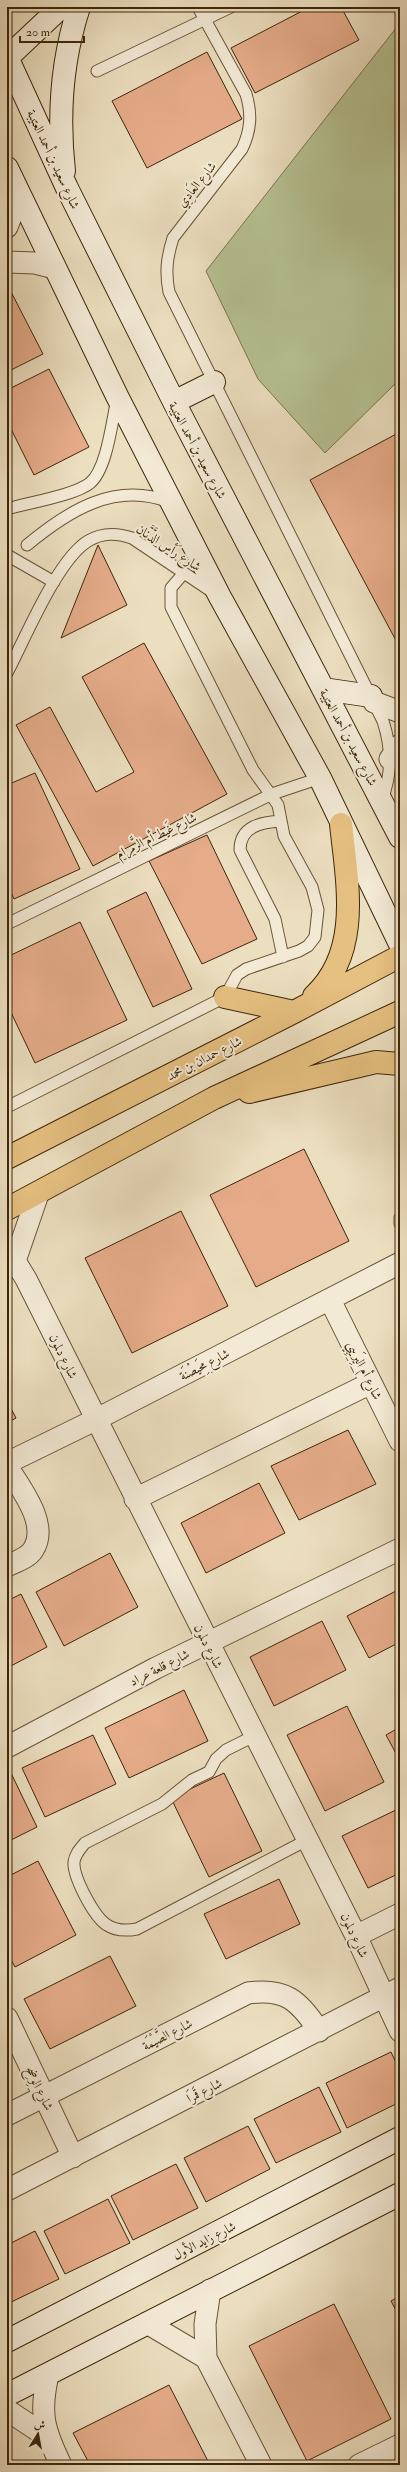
<svg xmlns="http://www.w3.org/2000/svg" width="407" height="2472" viewBox="0 0 407 2472" font-family="'IM FELL Double Pica',Amiri,serif">
  <rect width="100%" height="100%" fill="#ecdfc0"/>
  <filter id="stains"><feTurbulence type="fractalNoise" baseFrequency=".005" numOctaves="4"/><feColorMatrix values="0 0 0 0 .2 0 0 0 0 .09 0 0 0 0 .02 0 0 0 .5 -.17"/></filter>
  <radialGradient id="worn" r=".72"><stop offset=".6" stop-color="#630" stop-opacity="0"/><stop offset="1" stop-color="#630" stop-opacity=".3"/></radialGradient>
  <!-- green -->
  <path fill="#b6c293" stroke="#7a744e" d="M 400,23 L 400,379 L 325,453 L 258,379 L 206,271 Z"/>
  <!-- building -->
  <path fill="#e6ac8a" stroke="#3d2609" d="M 310,7 L 341,7 L 359,40 L 255,93 L 231,48 Z
    M 207,52 L 242,119 L 147,168 L 112,101 Z
    M 7,284 L 43,354 L 7,372 Z
    M 49,369 L 89,447 L 34,475 L 7,421 L 7,390 Z
    M 400,432 L 400,648 L 310,480 Z
    M 98,545 L 127,605 L 61,638 Z
    M 144,643 L 227,794 L 93,866 L 16,725 L 50,707 L 96,792 L 134,772 L 82,677 Z
    M 35,773 L 80,869 L 14,899 L 7,884 L 7,785 Z
    M 207,835 L 257,939 L 202,964 L 149,861 Z
    M 146,892 L 192,989 L 153,1007 L 107,911 Z
    M 80,922 L 127,1020 L 35,1063 L 7,1004 L 7,957 Z
    M 304,1149 L 349,1241 L 256,1287 L 210,1195 Z
    M 181,1211 L 228,1306 L 132,1353 L 85,1258 Z
    M 7,1401 L 16,1418 L 7,1423 Z
    M 348,1430 L 376,1484 L 299,1520 L 271,1466 Z
    M 259,1483 L 285,1533 L 206,1573 L 181,1523 Z
    M 110,1553 L 138,1607 L 64,1646 L 36,1592 Z
    M 400,1589 L 400,1642 L 369,1658 L 347,1616 Z
    M 21,1594 L 47,1647 L 7,1668 L 7,1601 Z
    M 322,1621 L 346,1670 L 274,1706 L 250,1657 Z
    M 184,1690 L 208,1741 L 129,1778 L 105,1728 Z
    M 347,1706 L 384,1782 L 325,1811 L 287,1735 Z
    M 400,1727 L 400,1761 L 386,1735 Z
    M 93,1735 L 116,1784 L 45,1817 L 22,1768 Z
    M 11,1773 L 37,1827 L 7,1842 L 7,1774 Z
    M 224,1773 L 262,1851 L 209,1877 L 171,1798 Z
    M 400,1808 L 400,1873 L 368,1888 L 342,1836 Z
    M 38,1861 L 76,1935 L 15,1967 L 7,1952 L 7,1877 Z
    M 279,1879 L 300,1924 L 226,1959 L 204,1914 Z
    M 110,1956 L 136,2006 L 50,2049 L 24,1999 Z
    M 391,2052 L 400,2071 L 400,2102 L 347,2128 L 326,2083 Z
    M 319,2087 L 341,2132 L 276,2163 L 254,2119 Z
    M 248,2126 L 270,2169 L 206,2202 L 184,2158 Z
    M 176,2164 L 198,2208 L 133,2240 L 111,2196 Z
    M 108,2199 L 130,2243 L 65,2274 L 44,2231 Z
    M 35,2231 L 59,2279 L 7,2304 L 7,2245 Z
    M 400,2296 L 400,2318 L 391,2301 Z
    M 334,2304 L 391,2419 L 307,2461 L 249,2346 Z
    M 169,2385 L 210,2465 L 90,2465 L 73,2433 Z"/>
  <g fill="none" stroke-linecap="round" stroke-linejoin="round">
    <!-- lane casing -->
    <g stroke="#695437" stroke-width="13">
      <path id="lane" d="M 198,7 L 246,94 C 252,114 251,130 242,149 L 173,238 C 167,257 165,272 169,292 L 383,721 C 392,749 392,773 382,800
        M 97,71 L 231,7
        M 7,509 C 27,503 76,495 90,483 C 107,469 112,421 117,399
        M 27,545 C 68,511 115,481 169,502
        M 7,555 L 54,582
        M 7,673 C 25,639 57,560 88,541 C 103,532 117,533 132,538 L 214,593
        M 281,821 C 262,822 240,826 240,850 L 275,919 L 283,957
        M 7,924 L 272,794 L 320,778
        M 7,1107 L 225,997 L 237,975 L 246,969 L 299,951 L 308,946 L 315,937 L 318,910 L 312,887 L 284,836 L 278,805 L 253,770 L 171,607 L 171,588 L 183,574
        M 400,1218 L 400,1224
        M 254,1736 L 226,1750 L 216,1759 L 209,1772 L 192,1780 L 162,1804 L 85,1843 C 80,1849 75,1854 74,1862 C 73,1877 94,1917 107,1925 C 116,1931 126,1931 137,1929 L 307,1840"/>
    </g>
    <!-- street casing -->
    <g stroke="#695437" stroke-width="23">
      <path id="street" d="M 7,227 L 14,209 L 16,191
        M 7,262 L 35,263 L 55,268
        M 374,702 L 400,712
        M 390,759 L 400,745
        M 7,1256 L 15,1261 L 26,1279 L 356,1936 L 400,2031
        M 15,1261 L 38,1194
        M 330,1300 L 400,1441
        M 7,1463 L 95,1420 L 400,1263
        M 7,1466 C 20,1488 50,1524 33,1550 C 28,1558 15,1562 7,1566
        M 135,1499 L 371,1383
        M 7,1747 L 156,1668 L 400,1549
        M 356,1936 L 400,1914
        M 7,2018 L 73,2157
        M 7,2115 L 248,1993 C 285,1988 299,2000 319,2031
        M 7,2190 L 400,1988
        M 210,2290 L 205,2324 L 206,2358 L 261,2465
        M 147,2323 L 206,2358
        M 48,2375 C 39,2414 44,2430 61,2465
        M 7,2410 L 46,2436
        M 359,2465 L 400,2445"/>
    </g>
    <!-- secondary casing -->
    <g stroke="#3d2609" stroke-width="24">
      <path id="secondary" d="M 7,57 L 67,188 L 174,402 L 400,837
        M 7,58 L 61,7
        M 7,168 L 117,396 L 220,597 L 320,778 L 400,944
        M 64,171 C 58,117 62,59 79,7
        M 174,402 L 214,382
        M 323,689 L 371,696
        M 7,2341 L 400,2138
        M 7,2395 L 400,2194"/>
    </g>
    <!-- primary casing -->
    <g stroke="#3d2609" stroke-width="24">
      <path id="primary" d="M 314,996 C 362,952 347,882 341,824
        M 225,997 L 294,1012
        M 249,1092 L 376,1062 L 400,1064
        M 7,1158 L 294,1012 L 400,956
        M 7,1209 L 214,1098 L 400,1012"/>
    </g>
    <!-- lane -->
    <use href="#lane" stroke="#f3ead6" stroke-width="11"/>
    <!-- street -->
    <use href="#street" stroke="#f3ead6" stroke-width="21"/>
    <!-- secondary -->
    <use href="#secondary" stroke="#f3ead6" stroke-width="22"/>
    <!-- primary -->
    <use href="#primary" stroke="#e6c080" stroke-width="22"/>
  </g>
  <g text-anchor="middle" stroke-width="4" stroke-linejoin="round" paint-order="stroke">
    <!-- street labels -->
    <g font-size="13" fill="#3d2609" stroke="#f3ead6">
      <text transform="translate(54 159) rotate(65)" y="5">شارع سعيد بن أحمد العتيبة</text>
      <text transform="translate(196 184) rotate(-51)" y="5">شارع العَادِي</text>
      <text transform="translate(198 450) rotate(62)" y="5">شارع سعيد بن أحمد العتيبة</text>
      <text transform="translate(169 547) rotate(33)" y="5">شارع رَأس الدَّنَّان</text>
      <text transform="translate(349 737) rotate(62)" y="5">شارع سعيد بن أحمد العتيبة</text>
      <text transform="translate(156 835) rotate(-26)" y="5">شارع غَيط أم الرَّمرام</text>
      <text transform="translate(204 1058) rotate(-27)" y="5">شارع حمدان بن محمد</text>
      <text transform="translate(64 1356) rotate(64)" y="5">شارع دلمون</text>
      <text transform="translate(204 1364) rotate(-27)" y="5">شارع مِحَيصْنَة</text>
      <text transform="translate(365 1370) rotate(64)" y="5">شارع أم اليِرَيبِي</text>
      <text transform="translate(209 1646) rotate(63)" y="5">شارع دلمون</text>
      <text transform="translate(159 1667) rotate(-27)" y="5">شارع قلعة عراد</text>
      <text transform="translate(355 1935) rotate(65)" y="5">شارع دلمون</text>
      <text transform="translate(167 2034) rotate(-27)" y="5">شارع الصَّيْمَة</text>
      <text transform="translate(40 2088) rotate(64)" y="5">شارع الوِضِح</text>
      <text transform="translate(204 2090) rotate(-27)" y="5">شارع قَمرَا</text>
      <text transform="translate(204 2240) rotate(-27)" y="5">شارع زايد الأول</text>
    </g>
  </g>
  <!-- margin -->
  <rect width="407" height="2472" fill="none" stroke="#ecdfc0" stroke-width="24"/>
  <rect x="8" y="8" width="391" height="2456" fill="none" stroke="#3d2609" stroke-width="2"/>
  <rect x="12" y="12" width="383" height="2448" fill="none" stroke="#3d2609"/>
  <!-- north arrow -->
  <g transform="translate(38 2434) rotate(11)" stroke="#f3ead6" stroke-width="3" paint-order="stroke">
  <path d="M0-3L7 15L0 10L-7 15Z" fill="#3d2609"/>
  <text y="-6" font-size="11" font-weight="bold" text-anchor="middle" fill="#3d2609">ش</text>
  </g>
  <!-- scale -->
  <path d="M20 36v6h64v-6" fill="none" stroke="#3d2609" stroke-width="2"/>
  <text x="26" y="36" font-size="12" fill="#3d2609" stroke="#f3ead6" stroke-width="3" paint-order="stroke">20 m</text>
  <rect width="100%" height="100%" filter="url(#stains)"/>
  <rect width="100%" height="100%" fill="url(#worn)"/>
</svg>
